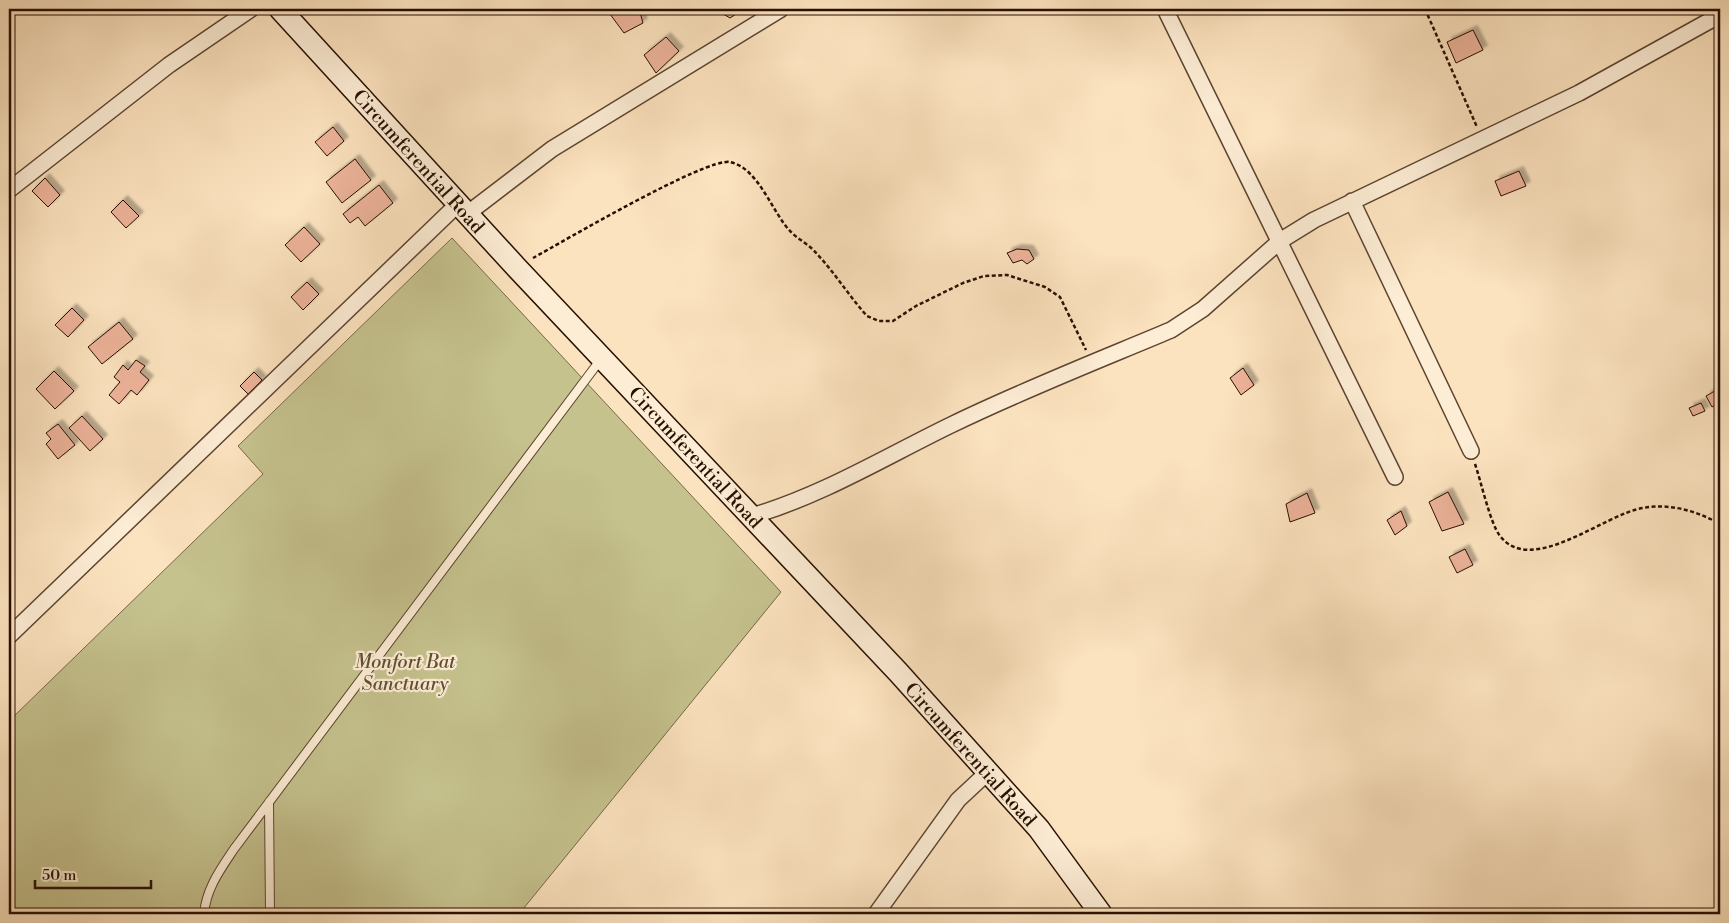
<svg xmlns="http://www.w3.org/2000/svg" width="1729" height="923" viewBox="0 0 1729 923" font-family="'Libre Bodoni',serif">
  <defs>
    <filter id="shadow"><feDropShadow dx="4.5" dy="-4.5" stdDeviation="1" flood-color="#0004"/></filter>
  </defs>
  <rect width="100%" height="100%" fill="#fce3bf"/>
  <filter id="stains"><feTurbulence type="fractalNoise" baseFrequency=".004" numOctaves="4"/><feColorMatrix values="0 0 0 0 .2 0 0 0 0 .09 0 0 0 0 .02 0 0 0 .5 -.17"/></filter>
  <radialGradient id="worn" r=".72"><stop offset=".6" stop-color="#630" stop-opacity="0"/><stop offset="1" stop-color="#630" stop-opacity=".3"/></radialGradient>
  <!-- green -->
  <path fill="#c5c28e" stroke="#766847" d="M 452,238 L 781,592 L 519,914 L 9,914 L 9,721 L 263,474 L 238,446 Z"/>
  <!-- building -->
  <path fill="#edb39a" stroke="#270f00" filter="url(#shadow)" d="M 610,9 L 639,9 L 643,23 L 624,33 L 607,10 Z
    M 721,9 L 744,9 L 730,18 L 718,11 Z
    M 1473,30 L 1483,50 L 1456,63 L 1447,42 Z
    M 666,37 L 679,51 L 656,73 L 644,55 Z
    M 333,127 L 344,141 L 327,156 L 315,142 Z
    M 355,159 L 371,180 L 342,203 L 326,182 Z
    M 1519,171 L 1526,186 L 1501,196 L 1495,181 Z
    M 45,178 L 60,195 L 48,207 L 32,191 Z
    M 379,185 L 393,203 L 365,226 L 358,217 L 350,223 L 343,214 Z
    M 123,200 L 139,216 L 126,228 L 111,212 Z
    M 304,227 L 320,244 L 301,262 L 285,245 Z
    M 1017,249 L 1029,250 L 1034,259 L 1027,264 L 1022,260 L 1013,263 L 1007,253 Z
    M 307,282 L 319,294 L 303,310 L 291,297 Z
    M 72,308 L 84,320 L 68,337 L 55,325 Z
    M 119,322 L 133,339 L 102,364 L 88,347 Z
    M 136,360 L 145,366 L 140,372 L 149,380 L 137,395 L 131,390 L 119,404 L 109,395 L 120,382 L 114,377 L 123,365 L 128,370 Z
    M 1243,368 L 1254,385 L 1241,395 L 1230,378 Z
    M 54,371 L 74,391 L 55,409 L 36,389 Z
    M 254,372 L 262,380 L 248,394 L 240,386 Z
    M 1720,388 L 1720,402 L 1712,407 L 1706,396 Z
    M 1701,403 L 1705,411 L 1693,416 L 1689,408 Z
    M 82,416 L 103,439 L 90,451 L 69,428 Z
    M 58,424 L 75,445 L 58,459 L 46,444 L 51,439 L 46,433 Z
    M 1448,492 L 1464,524 L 1442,531 L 1429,502 Z
    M 1307,493 L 1315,513 L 1290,522 L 1286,504 Z
    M 1401,511 L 1407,526 L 1395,535 L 1387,520 Z
    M 1465,549 L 1473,565 L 1457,573 L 1449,557 Z"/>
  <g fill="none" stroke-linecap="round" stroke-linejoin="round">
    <!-- service casing -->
    <g stroke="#5c4430" stroke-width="10">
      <path id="service" d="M 269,802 L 270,914
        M 204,914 C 206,889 220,870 234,849 L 601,359"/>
    </g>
    <!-- minor casing -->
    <g stroke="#5c4430" stroke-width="18">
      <path id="minor" d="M 1165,9 L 1395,477
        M 9,190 L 169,65 L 251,9
        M 1352,201 L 1471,451
        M 467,214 L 552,149 L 781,9
        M 752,516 C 823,495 885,457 951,425 C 1023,390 1097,361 1171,330 L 1203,309 L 1280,241 L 1314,220 L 1579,93 L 1720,15
        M 9,636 L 458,204
        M 876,914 L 958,800 L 988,772"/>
    </g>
    <!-- secondary casing -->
    <g stroke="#270f00" stroke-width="24">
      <path id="secondary" d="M 280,9 L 516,267 L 898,672 L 1039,829 L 1101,914"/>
    </g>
    <!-- path -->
    <path stroke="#270f00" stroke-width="2.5" stroke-dasharray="4 2.5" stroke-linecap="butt" d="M 1425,9 L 1477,127
      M 533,258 C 564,241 705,158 730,162 C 759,168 772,213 791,232 C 799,240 810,245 817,254 C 835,273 849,296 867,316 L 879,321 L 893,321 L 916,306 L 963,283 L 984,276 L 1007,275 L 1045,287 L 1060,297 L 1086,350
      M 1475,464 C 1481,481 1490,523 1500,536 C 1532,577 1604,514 1643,508 C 1670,503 1697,511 1720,524"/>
    <!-- service -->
    <use href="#service" stroke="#fdedd5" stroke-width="8"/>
    <!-- minor -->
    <use href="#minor" stroke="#fdedd5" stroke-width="15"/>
    <!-- secondary -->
    <use href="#secondary" stroke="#fdedd5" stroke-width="21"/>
  </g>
  <g text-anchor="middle" stroke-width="4.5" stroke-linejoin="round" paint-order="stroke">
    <!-- street labels -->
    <g font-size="19" fill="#270f00" stroke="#fdedd5">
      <text transform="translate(419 161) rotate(48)" y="7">Circumferential Road</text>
      <text transform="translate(696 457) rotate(47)" y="7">Circumferential Road</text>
      <text transform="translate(971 754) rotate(48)" y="7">Circumferential Road</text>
    </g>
    <!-- park labels -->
    <g font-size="19" font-style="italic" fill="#5e4e32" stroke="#fdedd5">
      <text x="405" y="668">Monfort Bat<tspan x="405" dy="22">Sanctuary</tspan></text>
    </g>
  </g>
  <!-- margin -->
  <rect width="1729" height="923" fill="none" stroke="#fce3bf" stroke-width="30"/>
  <rect x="10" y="10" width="1709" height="903" fill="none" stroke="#270f00" stroke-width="2.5"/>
  <rect x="15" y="15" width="1699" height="893" fill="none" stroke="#270f00"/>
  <!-- scale -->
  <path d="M35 880v8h116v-8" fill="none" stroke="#270f00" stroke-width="2.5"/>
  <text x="42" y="880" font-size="15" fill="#270f00" stroke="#fdedd5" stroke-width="4" paint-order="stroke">50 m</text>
  <rect width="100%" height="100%" filter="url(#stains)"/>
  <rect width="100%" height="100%" fill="url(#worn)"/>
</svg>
